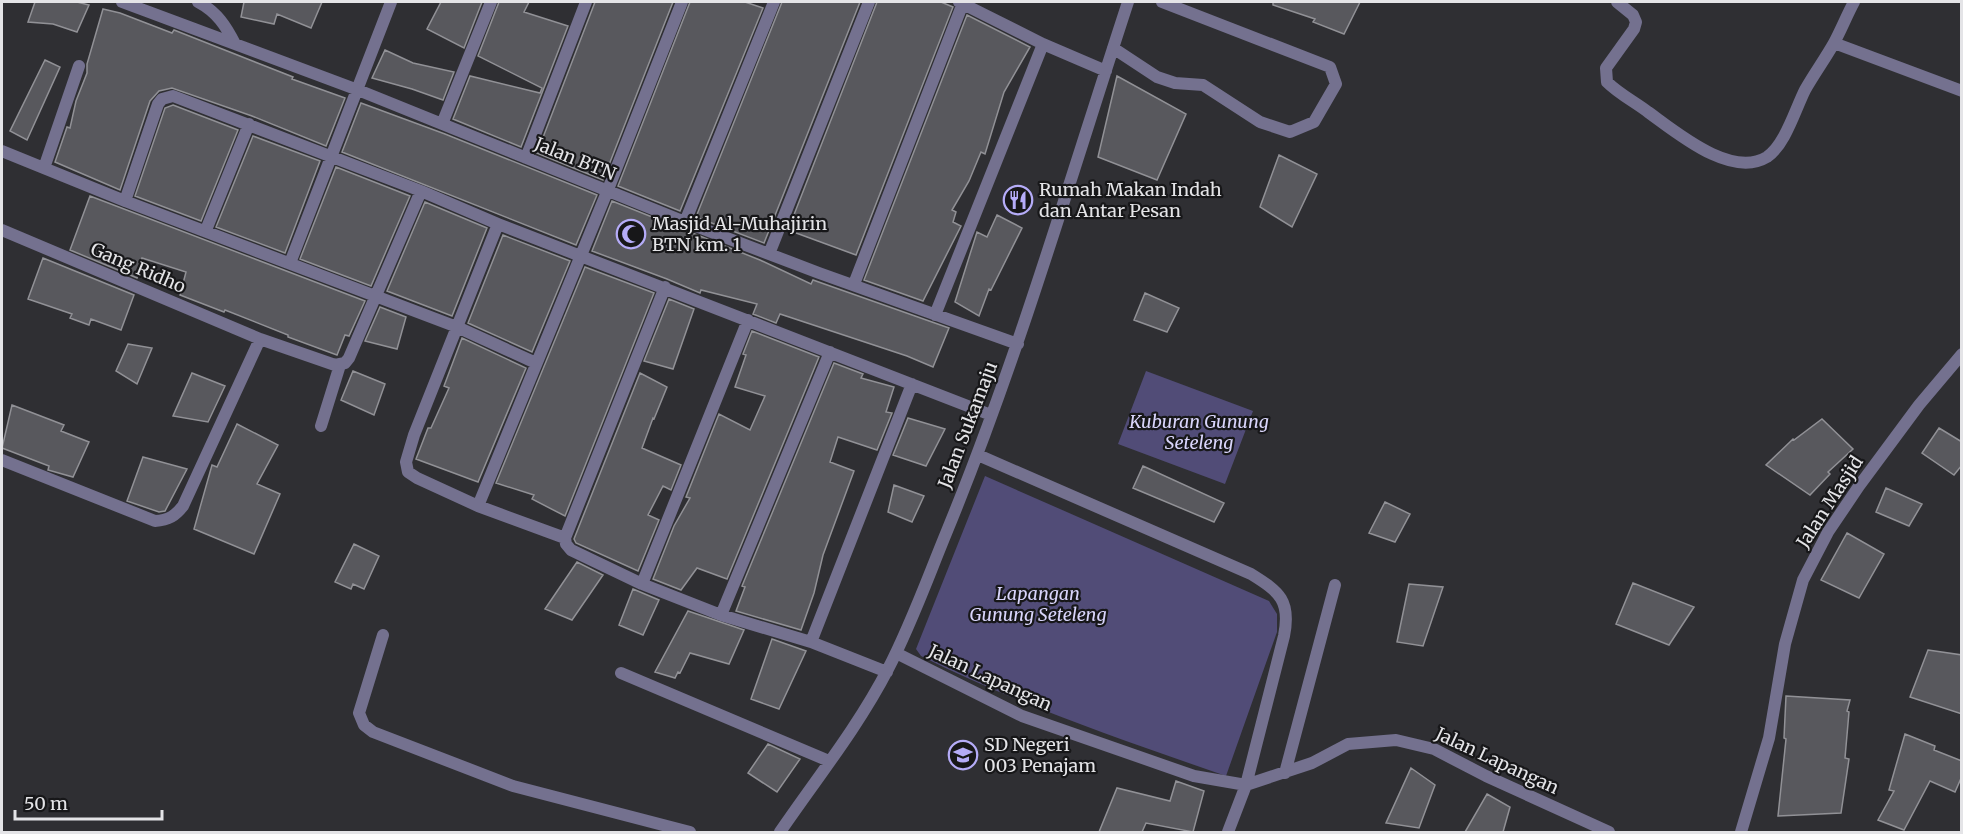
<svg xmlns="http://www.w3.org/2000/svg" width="1963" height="834" viewBox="0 0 1963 834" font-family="Merriweather,serif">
  <rect width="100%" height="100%" fill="#2f2f33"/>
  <!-- green -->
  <path fill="#514c77" d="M 1146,371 L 1253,411 L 1225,484 L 1118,444 Z
    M 985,476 L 1269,601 L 1277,614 L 1277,632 L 1226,776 C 1123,740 1019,705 921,656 L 916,649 Z"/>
  <!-- building -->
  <path fill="#58585d" stroke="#919196" stroke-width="1.5" d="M 35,2 L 77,2 L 89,5 L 77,32 L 53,24 L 28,22 Z
    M 244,2 L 322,2 L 311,28 L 277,14 L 274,24 L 241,17 Z
    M 441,2 L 482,2 L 464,48 L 427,29 Z
    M 499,2 L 529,2 L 524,12 L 568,26 L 521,147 L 453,119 L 470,76 L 540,93 L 542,88 L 478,56 Z
    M 595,2 L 673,2 L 603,180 L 537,153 Z
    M 690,2 L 745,2 L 763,8 L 680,211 L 618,186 Z
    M 782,2 L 860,2 L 764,243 L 696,217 Z
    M 877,2 L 941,2 L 953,7 L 856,255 L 788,230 Z
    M 1273,2 L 1360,2 L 1344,34 L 1313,22 L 1315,19 L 1273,5 Z
    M 103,9 L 120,13 L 172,33 L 174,30 L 293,77 L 292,79 L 345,98 L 326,146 L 252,116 L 172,88 L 159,91 L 150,101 L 120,190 L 55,162 L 67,127 L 70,128 L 76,101 L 87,73 L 87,64 Z
    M 967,15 L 1030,47 L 1004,92 L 985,154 L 981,152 L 969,181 L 952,210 L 956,212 L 953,222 L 961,226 L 923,301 L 864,280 Z
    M 385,50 L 413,63 L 454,72 L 443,100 L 412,89 L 372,78 Z
    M 45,60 L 60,67 L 27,140 L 10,131 Z
    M 1117,76 L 1186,114 L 1157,180 L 1098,157 Z
    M 361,103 L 445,134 L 597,195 L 576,245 L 342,152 Z
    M 173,105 L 238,130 L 201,221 L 135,196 L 165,108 Z
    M 253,136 L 320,161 L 285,253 L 216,227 Z
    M 1279,155 L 1317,174 L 1292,227 L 1260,207 Z
    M 336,167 L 410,196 L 371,286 L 300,259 Z
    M 90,196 L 365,301 L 349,336 L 345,335 L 337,355 L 288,337 L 288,335 L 225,310 L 224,312 L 180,295 L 186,272 L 142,258 L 137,278 L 70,250 Z
    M 612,201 L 760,260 L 811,284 L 813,280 L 949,328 L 933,367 L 907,356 L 780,314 L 776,323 L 753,314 L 757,304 L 701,290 L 700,293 L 667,279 L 592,251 Z
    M 425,202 L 487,228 L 452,316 L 387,291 Z
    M 997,215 L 1022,228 L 991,290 L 989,289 L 979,316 L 955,302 L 977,232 L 987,237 Z
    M 503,235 L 570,261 L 532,352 L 468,323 Z
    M 43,258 L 134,295 L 121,330 L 91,319 L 89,325 L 70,318 L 72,314 L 28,299 Z
    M 585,267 L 654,293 L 565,516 L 532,499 L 534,495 L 496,483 Z
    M 1145,293 L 1179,308 L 1167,332 L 1134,320 Z
    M 669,299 L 694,309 L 673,369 L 644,361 Z
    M 380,307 L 406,317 L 397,349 L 365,341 Z
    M 752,331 L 819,357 L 727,579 L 697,568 L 681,590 L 653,579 L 674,526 L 690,498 L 686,497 L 719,414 L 750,430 L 765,396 L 735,387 L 746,355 L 743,354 Z
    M 462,338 L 526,368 L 478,482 L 416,459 L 428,428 L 431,428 L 449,388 L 444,386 Z
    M 128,344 L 152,348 L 137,384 L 116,371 Z
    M 834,363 L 863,374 L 861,378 L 894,387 L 886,412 L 892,413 L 877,450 L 838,437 L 830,462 L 854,471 L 823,555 L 814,593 L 801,630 L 736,611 L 745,587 L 742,586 Z
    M 353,371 L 385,384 L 374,415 L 341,400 Z
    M 192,373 L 225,386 L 208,422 L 173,416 Z
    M 640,373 L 667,387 L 654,419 L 653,418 L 642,448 L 681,465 L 671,490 L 663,486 L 648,515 L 659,520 L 638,571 L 576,543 L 574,539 Z
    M 12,405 L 64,425 L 61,431 L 89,442 L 73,477 L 48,470 L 49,466 L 2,448 Z
    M 908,418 L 945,429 L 926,466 L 893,455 Z
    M 1822,419 L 1853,449 L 1828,472 L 1830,474 L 1810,495 L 1766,465 L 1793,439 L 1794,440 Z
    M 237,424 L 278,445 L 257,484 L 280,494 L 254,554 L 194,529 L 212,465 L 217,467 Z
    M 1939,428 L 1962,442 L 1962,465 L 1954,475 L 1922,453 Z
    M 143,457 L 187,469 L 165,511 L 159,512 L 127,501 Z
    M 1143,466 L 1224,503 L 1214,522 L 1133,488 Z
    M 894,485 L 924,496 L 912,522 L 888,512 Z
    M 1886,488 L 1922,504 L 1909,526 L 1876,512 Z
    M 1385,502 L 1410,514 L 1395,542 L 1369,533 Z
    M 1847,533 L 1884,554 L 1859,598 L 1821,580 Z
    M 354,544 L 379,556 L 364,589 L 353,584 L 351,589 L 335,582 Z
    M 577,562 L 603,575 L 572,620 L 545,609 Z
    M 1633,583 L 1694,607 L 1669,645 L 1616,624 Z
    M 1409,584 L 1443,587 L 1423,646 L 1397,642 Z
    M 633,589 L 659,600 L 643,635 L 619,625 Z
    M 688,611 L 744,630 L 729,664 L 690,653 L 680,673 L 678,672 L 675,678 L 655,672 Z
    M 772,639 L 806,651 L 779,709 L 751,699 Z
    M 1928,650 L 1962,655 L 1962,714 L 1910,697 Z
    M 1786,696 L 1850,700 L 1847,711 L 1849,712 L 1845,758 L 1849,759 L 1841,813 L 1778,816 L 1786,739 L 1784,738 Z
    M 1905,734 L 1935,746 L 1934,750 L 1962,761 L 1962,776 L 1955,792 L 1930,781 L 1904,830 L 1878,820 L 1894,791 L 1889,790 Z
    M 768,744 L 800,759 L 777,792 L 748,773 Z
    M 1411,768 L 1435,785 L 1419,828 L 1386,823 Z
    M 1176,781 L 1204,791 L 1193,832 L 1146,823 L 1142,832 L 1099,832 L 1117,788 L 1170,801 Z
    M 1487,794 L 1510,807 L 1503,832 L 1465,832 Z"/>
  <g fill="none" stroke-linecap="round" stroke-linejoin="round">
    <!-- minor -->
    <path stroke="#74718f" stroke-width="12" d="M 122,2 L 358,90 L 685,222 L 819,273 L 1018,344
      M 198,2 C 217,12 226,26 235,44
      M 959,2 L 1043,44 L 1106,71
      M 1617,2 L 1633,15 L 1636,22 L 1634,29 L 1606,68 L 1607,82 C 1619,94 1635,102 1648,112 C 1676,132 1731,179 1767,157 C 1785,145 1795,110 1805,90 C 1814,74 1825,59 1834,43 C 1841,30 1847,15 1854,2
      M 1834,43 L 1962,91
      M 1113,48 L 1157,77 L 1175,83 L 1203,85 L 1260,122 L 1290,132 L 1314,122 L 1336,84 L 1330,67 L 1162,2
      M 442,124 L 491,2
      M 2,151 L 125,201 L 457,327 L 498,224 L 991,415
      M 526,158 L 586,2
      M 44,168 L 79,66
      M 125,201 L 158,104 L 162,99 L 173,96 L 421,191 L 498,224
      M 685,222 L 774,2
      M 2,230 L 260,339
      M 206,230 L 249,124
      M 769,254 L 869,2
      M 290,263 L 391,2
      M 854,284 L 963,3
      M 665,287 L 565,538 L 566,544 L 571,550 L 642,584 L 721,615 L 811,642 L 887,672
      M 935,315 L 1043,44
      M 536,363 L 457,327 L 414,435 L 406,462 L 408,472 L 417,478 L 478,506 L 607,192 L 682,2
      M 321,426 L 340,365
      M 978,455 L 1251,574 C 1280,592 1291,601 1284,636 L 1246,785 L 1228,832
      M 2,460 L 155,521 C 169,520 175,516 183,506 L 260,339 L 335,365 L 345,363 L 349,358 L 421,191
      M 478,506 L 565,538
      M 642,584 L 748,320
      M 721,615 L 830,352
      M 383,635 L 359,713 L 364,725 L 373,732 L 513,786 L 690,832
      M 811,642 L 912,384
      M 896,653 L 1022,716 L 1194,776 L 1246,785 L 1312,763 L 1348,744 L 1396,740 L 1434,749 L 1486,776 L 1609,832
      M 621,673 L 829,761
      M 1285,773 L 1335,585
      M 780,832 C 817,778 858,727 888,669 C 911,625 928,577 947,531 C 1018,358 1070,179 1128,2
      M 1741,832 L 1769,738 L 1785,644 L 1803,580 L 1828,532 L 1859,486 L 1919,405 L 1962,354"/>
  </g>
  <!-- icons -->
  <defs>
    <g id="restaurant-ring" transform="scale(1.5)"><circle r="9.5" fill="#171719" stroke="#b5acf8" stroke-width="1.5"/><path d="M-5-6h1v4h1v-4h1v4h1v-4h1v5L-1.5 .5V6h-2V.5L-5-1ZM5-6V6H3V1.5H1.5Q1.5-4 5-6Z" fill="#b5acf8"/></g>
    <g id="mosque-ring" transform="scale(1.5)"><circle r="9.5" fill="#171719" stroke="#b5acf8" stroke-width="1.5"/><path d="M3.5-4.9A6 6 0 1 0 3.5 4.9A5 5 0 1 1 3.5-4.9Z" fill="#b5acf8"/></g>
    <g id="school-ring" transform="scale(1.5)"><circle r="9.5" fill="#171719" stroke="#b5acf8" stroke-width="1.5"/><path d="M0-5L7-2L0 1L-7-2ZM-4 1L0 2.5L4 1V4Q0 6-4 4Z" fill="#b5acf8"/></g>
  </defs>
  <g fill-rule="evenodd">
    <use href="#restaurant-ring" x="1018" y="200"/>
    <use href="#mosque-ring" x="631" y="234"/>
    <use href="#school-ring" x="963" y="755"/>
  </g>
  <g text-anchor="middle" stroke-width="4.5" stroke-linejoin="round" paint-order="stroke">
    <!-- street labels -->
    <g font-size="18" fill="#e4e4e7" stroke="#171719">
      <text transform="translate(575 159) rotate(22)" y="6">Jalan BTN</text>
      <text transform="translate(138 268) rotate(23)" y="6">Gang Ridho</text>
      <text transform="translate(968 425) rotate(-69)" y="6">Jalan Sukamaju</text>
      <text transform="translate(1830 502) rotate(-57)" y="6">Jalan Masjid</text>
      <text transform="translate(990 678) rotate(25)" y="6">Jalan Lapangan</text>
      <text transform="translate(1497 761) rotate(25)" y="6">Jalan Lapangan</text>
    </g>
    <!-- poi labels -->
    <g font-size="18" fill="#e4e4e7" stroke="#171719" text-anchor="start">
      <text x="1039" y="196">Rumah Makan Indah<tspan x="1039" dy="21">dan Antar Pesan</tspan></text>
      <text x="652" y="230">Masjid Al-Muhajirin<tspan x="652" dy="21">BTN km. 1</tspan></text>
      <text x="984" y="751">SD Negeri<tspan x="984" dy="21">003 Penajam</tspan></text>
    </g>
    <!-- park labels -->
    <g font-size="18" font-style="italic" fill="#d9d5fb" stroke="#171719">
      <text x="1199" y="428">Kuburan Gunung<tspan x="1199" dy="21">Seteleng</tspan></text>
      <text x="1038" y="600">Lapangan<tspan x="1038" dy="21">Gunung Seteleng</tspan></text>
    </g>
  </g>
  <!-- border -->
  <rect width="1963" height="834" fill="none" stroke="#e4e4e7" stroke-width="6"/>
  <!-- scale -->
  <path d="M15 810v9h147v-9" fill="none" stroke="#e4e4e7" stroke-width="3"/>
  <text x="24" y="810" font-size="18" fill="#e4e4e7" stroke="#171719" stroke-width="4.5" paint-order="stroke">50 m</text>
</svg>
